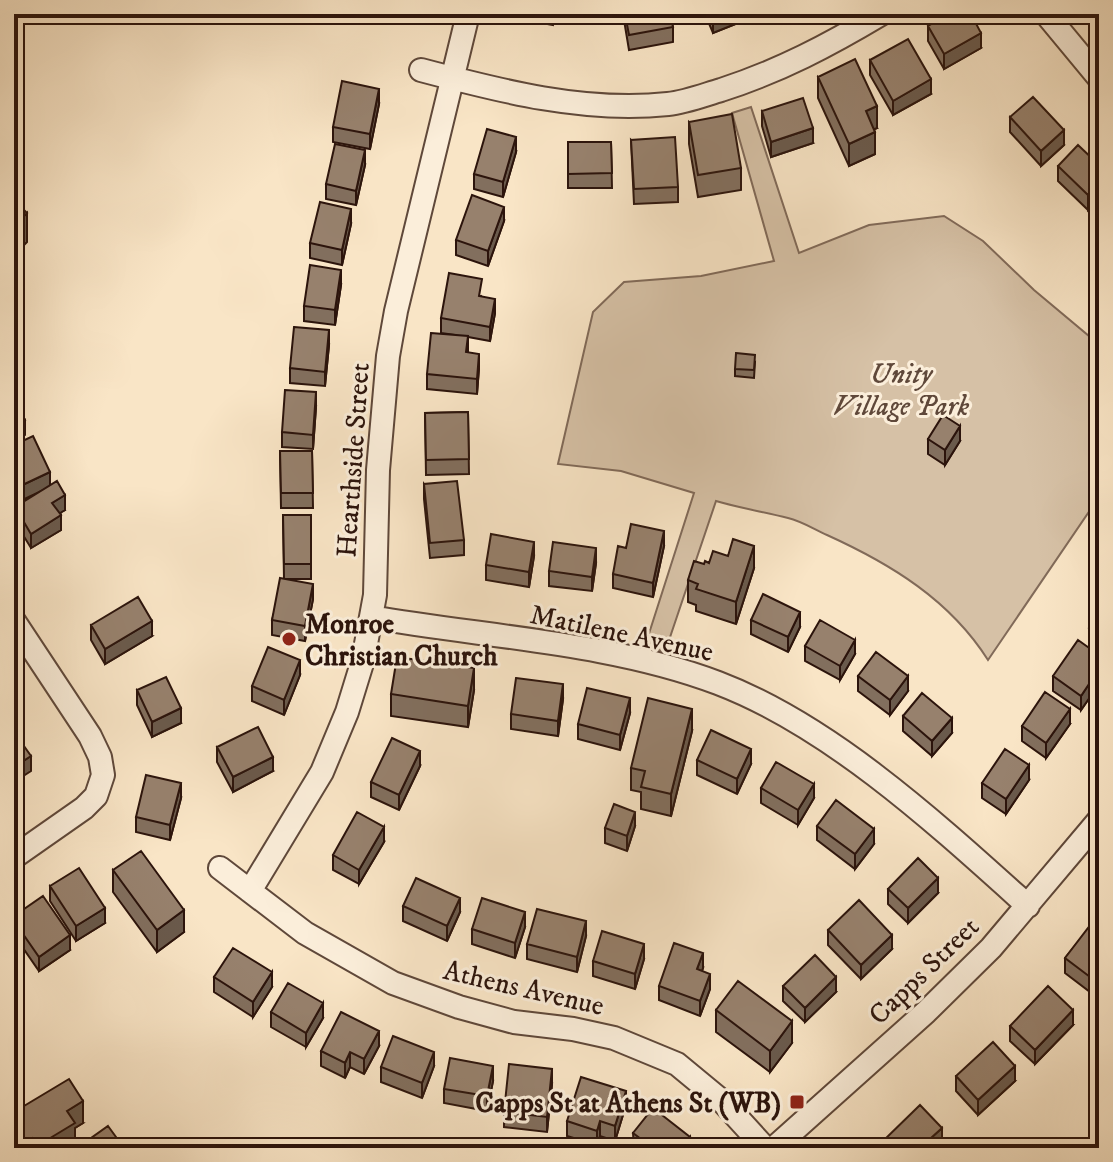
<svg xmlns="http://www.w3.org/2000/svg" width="1113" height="1162" viewBox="0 0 1113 1162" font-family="'IM FELL DW Pica',serif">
  <rect width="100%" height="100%" fill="#f9e5c6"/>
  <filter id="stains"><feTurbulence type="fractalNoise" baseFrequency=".0025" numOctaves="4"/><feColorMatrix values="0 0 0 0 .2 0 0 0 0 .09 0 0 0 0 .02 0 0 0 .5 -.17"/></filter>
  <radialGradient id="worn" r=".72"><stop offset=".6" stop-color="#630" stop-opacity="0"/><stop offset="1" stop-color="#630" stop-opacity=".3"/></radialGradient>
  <!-- green -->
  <path fill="#d6c1a6" stroke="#816a59" stroke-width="2" d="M 751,107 L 799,253 L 869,225 L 944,216 L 983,241 L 1034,290 L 1089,336 L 1099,323 L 1099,497 L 988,660 C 950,600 891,564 827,535 C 814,529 801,521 788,518 C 764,512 740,508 716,501 L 665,652 L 645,646 L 694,493 L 621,471 L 558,464 L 593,312 L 624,282 L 701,276 L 774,261 L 732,113 Z"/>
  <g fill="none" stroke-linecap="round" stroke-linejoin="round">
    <!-- minor casing -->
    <g stroke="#5f483a" stroke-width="26">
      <path id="minor" d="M 1046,14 L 1099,78
        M 421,70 C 500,91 585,113 668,104 C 686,102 704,95 721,90 C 780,71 829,45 881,14
        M 371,617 C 484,637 610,642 718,683 C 831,726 938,825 1028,906
        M 14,621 L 90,736 L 100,757 L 103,775 L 96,796 L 84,808 L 14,857
        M 220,868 L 305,933 L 393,983 L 459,1007 L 514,1022 L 573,1029 L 614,1038 L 677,1064 L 723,1102 L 765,1148
        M 250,891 L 322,772 L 347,712 L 363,660 L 375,595 L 378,470 L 388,356 L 396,311 L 468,14
        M 774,1148 L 926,1012 L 991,948 L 1099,820"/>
    </g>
    <!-- minor -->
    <use href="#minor" stroke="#fbeeda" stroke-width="22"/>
  </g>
  <!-- wall -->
  <path fill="#826f5e" stroke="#2c140c" stroke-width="2" d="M 520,14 L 555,14 L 553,25 L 520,19 Z
    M 623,14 L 670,14 L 673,27 L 673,42 L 629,50 Z
    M 705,14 L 753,14 L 753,17 L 713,33 Z
    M 928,26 L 981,48 L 944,69 L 928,41 Z
    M 870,60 L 931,94 L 893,115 L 870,75 Z
    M 818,77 L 877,128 L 874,129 L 875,154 L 849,166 L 818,98 Z
    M 379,104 L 370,149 L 333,142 L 333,127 Z
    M 762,111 L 813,143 L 771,157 L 762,126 Z
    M 1010,117 L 1064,145 L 1041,166 L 1010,132 Z
    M 689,122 L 741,168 L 741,190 L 698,197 L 689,144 Z
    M 631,140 L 678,187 L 678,202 L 634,204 Z
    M 568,142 L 611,142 L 612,188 L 568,188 Z
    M 516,152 L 503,197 L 474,189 L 474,174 Z
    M 365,165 L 356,205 L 326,199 L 326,184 Z
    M 1099,165 L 1088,210 L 1058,181 L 1058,166 Z
    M 504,221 L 488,266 L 456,255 L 456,240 Z
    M 351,224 L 342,265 L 310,258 L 310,243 Z
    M 341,285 L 335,325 L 304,321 L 304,306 Z
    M 481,296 L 495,313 L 490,341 L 468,337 L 468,352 L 479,368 L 477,394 L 427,389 L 427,374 L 455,335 L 441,333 L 441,318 Z
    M 329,345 L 325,386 L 290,383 L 290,368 Z
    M 755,362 L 754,378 L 735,376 L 735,369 Z
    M 316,407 L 313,449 L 282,447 L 282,432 Z
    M 468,412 L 469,474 L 426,475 L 425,413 Z
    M 928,439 L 960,441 L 945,465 L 928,454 Z
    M 280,451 L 312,451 L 313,508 L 281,508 Z
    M 424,484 L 464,540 L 464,555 L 430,558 L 424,499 Z
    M 50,485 L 65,510 L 59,513 L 61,530 L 31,548 L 15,522 L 15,507 L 40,492 L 14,504 Z
    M 283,515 L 311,515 L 311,579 L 288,579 L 313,599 L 305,641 L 272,635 L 272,620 L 284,579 Z
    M 664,546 L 653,597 L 613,588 L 613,574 L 626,548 Z
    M 534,556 L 529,587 L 486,580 L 486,565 Z
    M 596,563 L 592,591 L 549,586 L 549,571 Z
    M 709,563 L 754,568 L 736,624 L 696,611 L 696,605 L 688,602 L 688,580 L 704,564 Z
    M 1099,611 L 1099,648 L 1089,643 L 1089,628 Z
    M 751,620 L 800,627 L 788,652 L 751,634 Z
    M 91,625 L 152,636 L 105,664 L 91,640 Z
    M 805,646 L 855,654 L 840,680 L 805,661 Z
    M 1099,655 L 1099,684 L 1081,710 L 1053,691 L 1053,676 Z
    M 300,675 L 284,715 L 252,701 L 252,686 Z
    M 858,676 L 908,691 L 890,715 L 858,691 Z
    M 137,690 L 181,723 L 152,737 L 137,705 Z
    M 474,690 L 468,727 L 391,716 L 391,694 Z
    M 563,699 L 558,736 L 511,729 L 511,714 Z
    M 630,713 L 620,750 L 578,739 L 578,724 Z
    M 903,716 L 952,733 L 932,756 L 903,731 Z
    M 1070,724 L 1046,758 L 1022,741 L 1022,726 Z
    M 692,731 L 671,816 L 641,809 L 641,792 L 631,790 L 631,768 Z
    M 217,747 L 273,771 L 233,792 L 217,762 Z
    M 697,760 L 751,764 L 737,794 L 697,775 Z
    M 420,766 L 399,810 L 371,797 L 371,782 Z
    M 1029,780 L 1006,814 L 982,798 L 982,783 Z
    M 761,788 L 814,798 L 798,825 L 761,803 Z
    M 181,798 L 170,840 L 136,832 L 136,817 Z
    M 635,826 L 627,851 L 605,843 L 605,828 Z
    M 817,826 L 874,844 L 855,869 L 817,840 Z
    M 384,842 L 359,884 L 333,870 L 333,855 Z
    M 113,870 L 184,932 L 157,952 L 113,892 Z
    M 50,886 L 105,923 L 76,941 L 50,901 Z
    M 888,889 L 938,893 L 908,923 L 888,904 Z
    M 403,906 L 460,912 L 447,941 L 403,921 Z
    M 14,916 L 70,950 L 39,971 L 14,935 Z
    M 1099,916 L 1094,995 L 1065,973 L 1065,958 Z
    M 525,927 L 515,958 L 472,944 L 472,929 Z
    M 828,930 L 892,949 L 861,979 L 828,945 Z
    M 586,936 L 577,972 L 527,959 L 527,944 Z
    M 644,959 L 635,989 L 593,976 L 593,961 Z
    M 703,968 L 702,971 L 710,989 L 700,1016 L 659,1000 L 659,986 Z
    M 214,977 L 272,987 L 253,1017 L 214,992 Z
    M 783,986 L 836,992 L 805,1022 L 783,1001 Z
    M 716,1010 L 792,1043 L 770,1072 L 716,1032 Z
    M 271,1012 L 323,1018 L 306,1047 L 271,1027 Z
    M 1073,1025 L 1035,1064 L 1010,1041 L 1010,1026 Z
    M 379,1046 L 364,1074 L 350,1067 L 345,1078 L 321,1066 L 321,1051 Z
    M 434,1066 L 422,1098 L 381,1082 L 381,1067 Z
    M 956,1076 L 1015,1081 L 978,1115 L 956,1091 Z
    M 493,1081 L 487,1111 L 444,1103 L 444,1089 Z
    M 552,1084 L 547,1132 L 504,1127 L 504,1112 Z
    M 626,1105 L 615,1141 L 600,1136 L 597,1145 L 567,1136 L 567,1121 Z
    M 14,1112 L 83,1123 L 75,1128 L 75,1145 L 70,1148 L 14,1148 Z
    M 633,1133 L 690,1148 L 634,1148 Z"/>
  <!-- shaded-wall -->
  <path fill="#6a5a4c" stroke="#2c140c" stroke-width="2" d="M 724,14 L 753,14 L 753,17 L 713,33 L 713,19 Z
    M 981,33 L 981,48 L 944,69 L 944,54 Z
    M 931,79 L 931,94 L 893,115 L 893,101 Z
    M 379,89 L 379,104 L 370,149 L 370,134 Z
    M 877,106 L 877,128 L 866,133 L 866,111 Z
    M 813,128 L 813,143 L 771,157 L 771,142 Z
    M 1064,130 L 1064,145 L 1041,166 L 1041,151 Z
    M 875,132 L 875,154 L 849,166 L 849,144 Z
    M 516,137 L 516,152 L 503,197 L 503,182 Z
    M 365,150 L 365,165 L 356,205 L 356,191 Z
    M 1099,183 L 1099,198 L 1088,210 L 1088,195 Z
    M 504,207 L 504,221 L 488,266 L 488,251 Z
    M 351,209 L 351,224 L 342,265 L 342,250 Z
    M 27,213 L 27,242 L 14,255 L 14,226 Z
    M 341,270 L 341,285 L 335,325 L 335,310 Z
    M 495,299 L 495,313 L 490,341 L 490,327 Z
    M 329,330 L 329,345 L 325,386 L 325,372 Z
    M 479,354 L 479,368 L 477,394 L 477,379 Z
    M 316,392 L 316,407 L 313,449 L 313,435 Z
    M 25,420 L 25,435 L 14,441 L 14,426 Z
    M 960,426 L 960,441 L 945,465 L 945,450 Z
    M 50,472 L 50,487 L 14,504 L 14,489 Z
    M 65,495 L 65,510 L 52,518 L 52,503 Z
    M 61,515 L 61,530 L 31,548 L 31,534 Z
    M 664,531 L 664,546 L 653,597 L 653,583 Z
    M 534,542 L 534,556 L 529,587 L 529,572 Z
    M 754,546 L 754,568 L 736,624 L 736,602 Z
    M 596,548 L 596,563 L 592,591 L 592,577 Z
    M 313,584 L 313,599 L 305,641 L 305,626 Z
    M 800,612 L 800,627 L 788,652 L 788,637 Z
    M 152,621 L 152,636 L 105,664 L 105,649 Z
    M 855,640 L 855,654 L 840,680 L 840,666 Z
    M 300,660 L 300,675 L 284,715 L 284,700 Z
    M 474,668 L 474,690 L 468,727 L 468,706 Z
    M 1099,669 L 1099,684 L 1081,710 L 1081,696 Z
    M 908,676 L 908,691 L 890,715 L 890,700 Z
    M 563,684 L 563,699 L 558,736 L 558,721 Z
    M 630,698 L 630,713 L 620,750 L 620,735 Z
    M 181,708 L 181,723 L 152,737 L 152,722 Z
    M 692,709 L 692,731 L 671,816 L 671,794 Z
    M 1070,709 L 1070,724 L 1046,758 L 1046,743 Z
    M 952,718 L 952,733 L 932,756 L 932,741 Z
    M 751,749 L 751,764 L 737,794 L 737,779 Z
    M 420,751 L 420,766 L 399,810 L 399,795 Z
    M 31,756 L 31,771 L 14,782 L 14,767 Z
    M 273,757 L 273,771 L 233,792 L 233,777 Z
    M 1029,765 L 1029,780 L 1006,814 L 1006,799 Z
    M 181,783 L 181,798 L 170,840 L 170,825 Z
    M 814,784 L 814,798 L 798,825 L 798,810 Z
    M 635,812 L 635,826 L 627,851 L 627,836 Z
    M 384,827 L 384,842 L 359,884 L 359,870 Z
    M 874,829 L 874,844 L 855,869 L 855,854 Z
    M 938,878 L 938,893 L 908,923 L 908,908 Z
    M 460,898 L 460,912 L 447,941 L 447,926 Z
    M 105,908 L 105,923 L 76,941 L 76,926 Z
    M 184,910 L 184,932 L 157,952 L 157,930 Z
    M 525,912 L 525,927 L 515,958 L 515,943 Z
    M 586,921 L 586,936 L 577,972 L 577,957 Z
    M 70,935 L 70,950 L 39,971 L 39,957 Z
    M 892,935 L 892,949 L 861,979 L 861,965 Z
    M 644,944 L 644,959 L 635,989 L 635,974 Z
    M 703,953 L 703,968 L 697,984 L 697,969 Z
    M 272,972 L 272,987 L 253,1017 L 253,1002 Z
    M 710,974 L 710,989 L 700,1016 L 700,1001 Z
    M 1099,974 L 1099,989 L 1094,995 L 1094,980 Z
    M 836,977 L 836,992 L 805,1022 L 805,1008 Z
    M 323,1003 L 323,1018 L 306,1047 L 306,1033 Z
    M 1073,1010 L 1073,1025 L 1035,1064 L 1035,1050 Z
    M 792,1021 L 792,1043 L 770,1072 L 770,1051 Z
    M 379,1031 L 379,1046 L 364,1074 L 364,1059 Z
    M 350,1052 L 350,1067 L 345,1078 L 345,1063 Z
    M 434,1052 L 434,1066 L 422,1098 L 422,1083 Z
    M 493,1066 L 493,1081 L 487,1111 L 487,1096 Z
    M 1015,1066 L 1015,1081 L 978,1115 L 978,1100 Z
    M 552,1069 L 552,1084 L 547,1132 L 547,1117 Z
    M 21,1081 L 21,1096 L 14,1100 L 14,1086 Z
    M 626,1091 L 626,1105 L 615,1141 L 615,1126 Z
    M 83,1101 L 83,1123 L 75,1128 L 75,1145 L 70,1148 L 37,1148 L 37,1146 L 67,1111 Z
    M 600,1121 L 600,1136 L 597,1145 L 597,1131 Z
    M 942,1128 L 942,1142 L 936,1148 L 920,1148 Z
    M 690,1137 L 690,1148 L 682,1148 Z
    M 32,1138 L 32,1148 L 15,1148 Z"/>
  <!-- building -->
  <path fill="#97816d" stroke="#2c140c" stroke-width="2" d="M 625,14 L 670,14 L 673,27 L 629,35 Z
    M 711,14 L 724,14 L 713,19 Z
    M 949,14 L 971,14 L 981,33 L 944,54 L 928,26 Z
    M 908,39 L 931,79 L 893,101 L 870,60 Z
    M 855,59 L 877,106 L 866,111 L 875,132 L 849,144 L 818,77 Z
    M 342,81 L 379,89 L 370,134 L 333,127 Z
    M 1033,97 L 1064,130 L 1041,151 L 1010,117 Z
    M 803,98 L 813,128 L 771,142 L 762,111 Z
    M 732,114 L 741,168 L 698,175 L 689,122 Z
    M 487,129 L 516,137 L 503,182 L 474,174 Z
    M 675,137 L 678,187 L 634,189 L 631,140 Z
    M 568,142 L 611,142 L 612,173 L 568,174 Z
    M 335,144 L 365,150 L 356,191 L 326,184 Z
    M 1078,145 L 1099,165 L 1099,183 L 1088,195 L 1058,166 Z
    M 472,195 L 504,207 L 488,251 L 456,240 Z
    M 14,200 L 27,213 L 14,226 Z
    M 320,202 L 351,209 L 342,250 L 310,243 Z
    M 310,265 L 341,270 L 335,310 L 304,306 Z
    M 449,273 L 482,279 L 479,296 L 495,299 L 490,327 L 441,318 Z
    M 294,327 L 329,330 L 325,372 L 290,368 Z
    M 431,333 L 468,336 L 466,352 L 479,354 L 477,379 L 427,374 Z
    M 736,353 L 755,355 L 754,370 L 735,369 Z
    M 285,390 L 316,392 L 313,435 L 282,432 Z
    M 14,400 L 25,420 L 14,426 Z
    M 468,412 L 469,459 L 426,460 L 425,413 Z
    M 943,415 L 960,426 L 945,450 L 928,439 Z
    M 33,436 L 50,472 L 14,489 L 14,445 Z
    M 280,451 L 312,451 L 313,493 L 281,493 Z
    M 57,481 L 65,495 L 52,503 L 61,515 L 31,534 L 15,507 Z
    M 457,481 L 464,540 L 430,543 L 424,484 Z
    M 283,515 L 311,515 L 311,564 L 284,564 Z
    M 631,524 L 664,531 L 653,583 L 613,574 L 618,546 L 626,548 Z
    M 491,534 L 534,542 L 529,572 L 486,565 Z
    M 733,539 L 754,546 L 736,602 L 696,589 L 698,584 L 688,580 L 694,561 L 704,564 L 705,561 L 709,563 L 713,551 L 728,556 Z
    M 553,542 L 596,548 L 592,577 L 549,571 Z
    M 280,578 L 313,584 L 305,626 L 272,620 Z
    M 763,594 L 800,612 L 788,637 L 751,620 Z
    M 138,597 L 152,621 L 105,649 L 91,625 Z
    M 1099,611 L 1099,634 L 1089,628 Z
    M 820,620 L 855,640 L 840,666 L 805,646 Z
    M 1078,640 L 1099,655 L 1099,669 L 1081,696 L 1053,676 Z
    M 268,647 L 300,660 L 284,700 L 252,686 Z
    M 876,652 L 908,676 L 890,700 L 858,676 Z
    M 397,657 L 474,668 L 468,706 L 391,694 Z
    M 166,677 L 181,708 L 152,722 L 137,690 Z
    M 516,678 L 563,684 L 558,721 L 511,714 Z
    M 587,688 L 630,698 L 620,735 L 578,724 Z
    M 1045,692 L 1070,709 L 1046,743 L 1022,726 Z
    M 922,693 L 952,718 L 932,741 L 903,716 Z
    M 648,698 L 692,709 L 671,794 L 641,787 L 645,771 L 631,768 Z
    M 258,727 L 273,757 L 233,777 L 217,747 Z
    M 711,730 L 751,749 L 737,779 L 697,760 Z
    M 14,732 L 31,756 L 14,767 Z
    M 392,738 L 420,751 L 399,795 L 371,782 Z
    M 1005,749 L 1029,765 L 1006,799 L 982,783 Z
    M 776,762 L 814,784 L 798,810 L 761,788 Z
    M 146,775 L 181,783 L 170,825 L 136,817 Z
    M 836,800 L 874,829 L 855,854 L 817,826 Z
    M 614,804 L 635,812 L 627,836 L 605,828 Z
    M 357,812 L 384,827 L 359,870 L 333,855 Z
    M 141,851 L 184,910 L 157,930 L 113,870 Z
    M 918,858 L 938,878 L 908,908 L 888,889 Z
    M 79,868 L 105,908 L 76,926 L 50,886 Z
    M 416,878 L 460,898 L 447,926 L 403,906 Z
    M 43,896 L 70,935 L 39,957 L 14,921 L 14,916 Z
    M 482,898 L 525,912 L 515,943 L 472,929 Z
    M 859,900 L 892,935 L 861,965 L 828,930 Z
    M 537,909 L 586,921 L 577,957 L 527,944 Z
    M 1098,915 L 1099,974 L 1094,980 L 1065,958 Z
    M 602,931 L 644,944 L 635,974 L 593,961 Z
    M 674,943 L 703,953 L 697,969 L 710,974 L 700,1001 L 659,986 Z
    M 233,948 L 272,972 L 253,1002 L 214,977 Z
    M 815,955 L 836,977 L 805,1008 L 783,986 Z
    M 738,981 L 792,1021 L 770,1051 L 716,1010 Z
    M 288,983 L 323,1003 L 306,1033 L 271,1012 Z
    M 1048,986 L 1073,1010 L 1035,1050 L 1010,1026 Z
    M 341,1012 L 379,1031 L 364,1059 L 350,1052 L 345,1063 L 321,1051 Z
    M 393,1036 L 434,1052 L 422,1083 L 381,1067 Z
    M 993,1042 L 1015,1066 L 978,1100 L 956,1076 Z
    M 450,1058 L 493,1066 L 487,1096 L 444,1089 Z
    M 509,1064 L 552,1069 L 547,1117 L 504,1112 Z
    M 14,1069 L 21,1081 L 14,1086 Z
    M 581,1077 L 626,1091 L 615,1126 L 600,1121 L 597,1131 L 567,1121 Z
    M 69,1079 L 83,1101 L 67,1111 L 75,1123 L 37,1146 L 32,1138 L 14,1148 L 14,1112 Z
    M 920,1105 L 942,1128 L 920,1148 L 888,1148 L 882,1142 Z
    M 653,1108 L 690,1137 L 682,1148 L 653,1148 L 633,1133 Z
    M 108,1126 L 124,1148 L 77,1148 Z"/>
  <!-- markers -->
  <g fill="#8f2418" stroke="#fbeeda" stroke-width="3">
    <circle cx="289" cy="639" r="8"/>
    <rect x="789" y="1094" width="16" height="16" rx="4"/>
  </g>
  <g text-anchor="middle" stroke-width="6" stroke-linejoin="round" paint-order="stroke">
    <!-- park labels -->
    <g font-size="28" font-style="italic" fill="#5f483a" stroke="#fbeeda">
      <text x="901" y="383">Unity<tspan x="901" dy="32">Village Park</tspan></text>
    </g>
    <!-- street labels -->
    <g font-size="28" fill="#2c140c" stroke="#fbeeda">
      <text transform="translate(352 460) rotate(-86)" y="10">Hearthside Street</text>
      <text transform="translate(622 632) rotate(12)" y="10">Matilene Avenue</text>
      <text transform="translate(923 970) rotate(-44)" y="10">Capps Street</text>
      <text transform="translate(524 987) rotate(13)" y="10">Athens Avenue</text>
    </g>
    <!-- poi labels -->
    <g font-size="28" font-weight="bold" fill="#2c140c" stroke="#fbeeda" text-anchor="start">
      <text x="305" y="633">Monroe<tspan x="305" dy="32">Christian Church</tspan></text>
      <text x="781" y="1112" text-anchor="end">Capps St at Athens St (WB)</text>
    </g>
  </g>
  <!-- margin -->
  <rect width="1113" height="1162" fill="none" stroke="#f9e5c6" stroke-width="48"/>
  <rect x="16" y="16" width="1081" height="1130" fill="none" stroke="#2c140c" stroke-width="4"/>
  <rect x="24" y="24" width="1065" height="1114" fill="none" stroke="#2c140c" stroke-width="2"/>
  <rect width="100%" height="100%" filter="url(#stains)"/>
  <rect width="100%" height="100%" fill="url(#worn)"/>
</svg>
